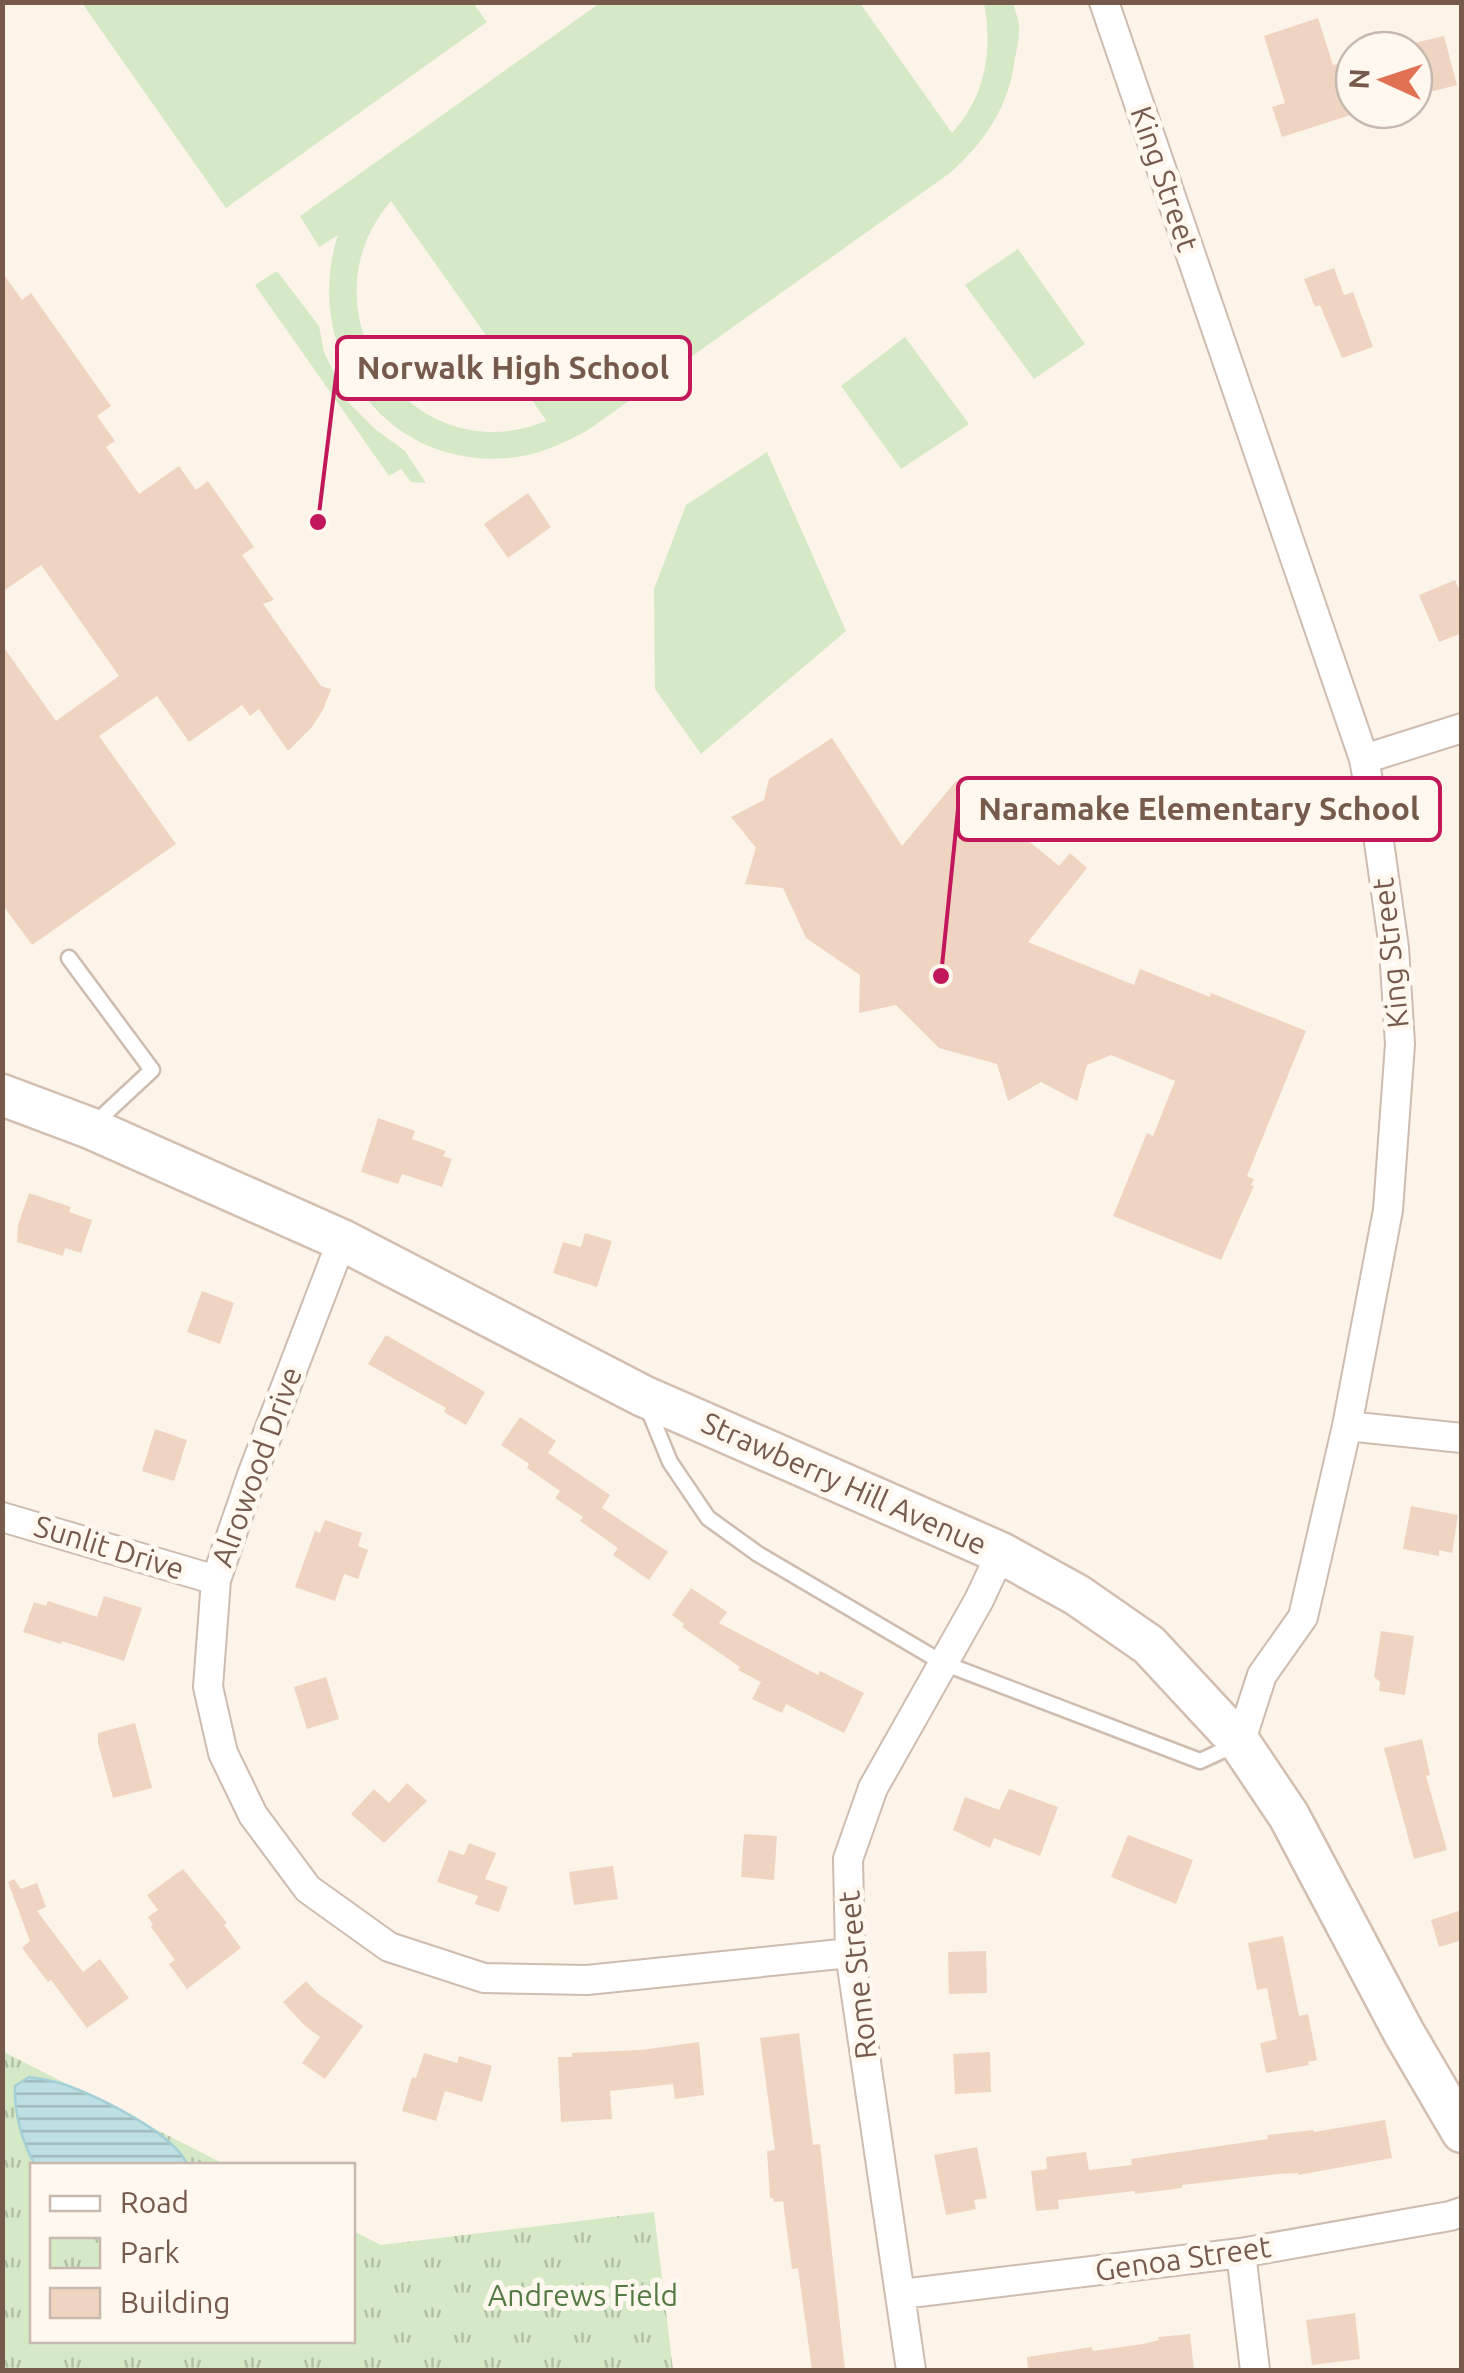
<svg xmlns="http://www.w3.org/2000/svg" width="1464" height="2373" viewBox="0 0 1464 2373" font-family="Ubuntu,sans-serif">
  <defs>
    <pattern id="park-tufts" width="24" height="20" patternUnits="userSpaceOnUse" patternTransform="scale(2.5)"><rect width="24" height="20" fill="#d5e9c7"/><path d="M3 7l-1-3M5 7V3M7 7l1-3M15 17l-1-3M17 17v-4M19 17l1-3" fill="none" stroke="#b1c0a4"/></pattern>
    <pattern id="water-rules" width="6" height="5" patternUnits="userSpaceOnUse" patternTransform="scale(2.5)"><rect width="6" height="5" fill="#bee0e5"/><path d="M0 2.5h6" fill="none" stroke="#9fb9bc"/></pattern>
  </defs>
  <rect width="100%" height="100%" fill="#fcf4e9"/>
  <!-- park -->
  <path fill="url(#park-tufts)" d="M 2,2051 L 226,2165 L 32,2166 L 32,2340 L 352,2340 L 353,2231 L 381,2245 L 654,2212 L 673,2370 L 3,2370 Z"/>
  <!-- garden -->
  <path fill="#d5e9c7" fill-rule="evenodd" d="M 82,3 L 473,3 L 487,22 L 226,208 Z
    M 600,3 L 860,3 L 952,133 C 986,96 993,50 984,3 L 1013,3 C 1015,10 1018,18 1019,26 C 1020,36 1017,48 1015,58 C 1009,106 986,141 950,173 L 588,430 C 562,444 537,456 508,458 C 384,469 301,349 338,235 L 319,247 L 300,216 ZM 391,201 L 546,420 L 546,421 C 411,476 297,310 391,201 Z
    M 1018,249 L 1085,344 L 1034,379 L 965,285 Z
    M 277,271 L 319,326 L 324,352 L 348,402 L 375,429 L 405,451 L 426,483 L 411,482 L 401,469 L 389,476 L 255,285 Z
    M 905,337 L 969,424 L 901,469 L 841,386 Z
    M 767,452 L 846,631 L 701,754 L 655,689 L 654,589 L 686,505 Z"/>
  <!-- water -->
  <path fill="url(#water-rules)" stroke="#a4cfd7" stroke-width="2.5" d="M 29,2077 C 42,2079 56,2081 69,2086 C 100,2098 176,2134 187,2165 L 35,2165 C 22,2142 14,2113 15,2086 Z"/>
  <!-- building -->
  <path fill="#f0d4c2" d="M 1318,18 L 1333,65 L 1340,63 L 1354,110 L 1357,113 L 1282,137 L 1272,107 L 1285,103 L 1264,36 Z
    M 1444,36 L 1457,85 L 1414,96 L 1414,43 Z
    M 1334,268 L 1344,295 L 1353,292 L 1373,347 L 1342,358 L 1320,305 L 1315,307 L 1304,279 Z
    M 2,272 L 22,300 L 31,293 L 111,406 L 97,416 L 115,441 L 106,447 L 139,494 L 179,466 L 196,490 L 208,481 L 254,547 L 242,555 L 274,600 L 263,604 L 321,686 L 331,689 L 323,710 L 312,727 L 288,751 L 259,709 L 250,716 L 242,705 L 189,742 L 157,696 L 99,736 L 176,844 L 32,945 L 2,904 L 2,645 L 56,721 L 119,676 L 41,565 L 2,592 Z
    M 528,493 L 551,527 L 508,558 L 484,524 Z
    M 1455,580 L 1462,596 L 1462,633 L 1439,642 L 1419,595 Z
    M 832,738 L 902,846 L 956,781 L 1059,866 L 1070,853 L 1087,868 L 1028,942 L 1134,985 L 1140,969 L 1210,997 L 1211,993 L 1306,1031 L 1247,1176 L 1254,1179 L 1251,1185 L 1254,1186 L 1221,1260 L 1113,1216 L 1147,1133 L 1153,1136 L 1175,1081 L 1111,1055 L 1087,1065 L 1077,1101 L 1041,1082 L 1008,1101 L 997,1064 L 939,1048 L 896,1005 L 859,1013 L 860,975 L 806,938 L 783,888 L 745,884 L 756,848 L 731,817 L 764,800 L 769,779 Z
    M 378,1118 L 415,1131 L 412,1139 L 446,1151 L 443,1156 L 452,1159 L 442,1187 L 402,1174 L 398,1184 L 361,1172 Z
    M 29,1193 L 71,1207 L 69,1212 L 92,1220 L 81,1253 L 65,1248 L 63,1256 L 17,1242 L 18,1225 Z
    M 585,1233 L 612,1241 L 597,1287 L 553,1273 L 563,1242 L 581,1247 Z
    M 202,1291 L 234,1303 L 220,1344 L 187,1332 Z
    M 386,1335 L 485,1392 L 466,1425 L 444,1412 L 446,1408 L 368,1364 Z
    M 520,1417 L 556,1441 L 548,1453 L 610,1495 L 602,1508 L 668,1552 L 649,1580 L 613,1555 L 618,1548 L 580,1521 L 583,1517 L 555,1498 L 560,1491 L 527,1468 L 529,1464 L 501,1445 Z
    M 155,1429 L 187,1440 L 174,1481 L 142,1471 Z
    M 1411,1506 L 1458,1515 L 1452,1553 L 1439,1550 L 1439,1556 L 1403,1549 Z
    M 325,1520 L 362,1533 L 358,1546 L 368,1550 L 358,1579 L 344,1574 L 335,1601 L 295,1587 L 315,1531 L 320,1533 Z
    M 691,1588 L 727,1612 L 719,1623 L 818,1675 L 820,1671 L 864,1693 L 844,1733 L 786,1704 L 782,1713 L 752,1699 L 761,1682 L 738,1670 L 740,1667 L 682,1627 L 684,1624 L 672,1615 Z
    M 104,1596 L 142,1608 L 124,1661 L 62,1641 L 61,1644 L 23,1632 L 34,1602 L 46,1606 L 48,1601 L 97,1617 Z
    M 1381,1631 L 1414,1636 L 1405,1695 L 1379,1691 L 1380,1682 L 1374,1677 Z
    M 326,1677 L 339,1719 L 307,1729 L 294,1687 Z
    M 135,1723 L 152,1788 L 113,1798 L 98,1743 L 98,1733 Z
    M 1422,1739 L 1430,1775 L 1426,1776 L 1447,1850 L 1414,1859 L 1384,1748 Z
    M 407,1783 L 427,1801 L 384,1843 L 351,1814 L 374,1789 L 389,1803 Z
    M 1009,1789 L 1058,1807 L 1040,1856 L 994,1838 L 990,1848 L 953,1830 L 965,1797 L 999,1810 Z
    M 744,1834 L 777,1836 L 774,1880 L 741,1877 Z
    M 1128,1835 L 1193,1860 L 1176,1904 L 1111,1877 Z
    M 469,1843 L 496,1853 L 485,1879 L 508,1887 L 499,1912 L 475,1904 L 478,1896 L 437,1882 L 449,1850 L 464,1855 Z
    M 613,1866 L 618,1899 L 574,1905 L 569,1872 Z
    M 183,1869 L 227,1923 L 224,1925 L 241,1948 L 187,1989 L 169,1964 L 175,1960 L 151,1927 L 153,1925 L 148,1917 L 158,1910 L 147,1895 Z
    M 14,1879 L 21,1889 L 37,1883 L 46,1907 L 37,1911 L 83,1972 L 100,1959 L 129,1998 L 87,2028 L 51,1980 L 48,1982 L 22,1948 L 30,1941 L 8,1882 Z
    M 1462,1910 L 1462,1940 L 1439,1947 L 1431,1920 Z
    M 1283,1936 L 1299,2016 L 1308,2014 L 1317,2060 L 1308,2062 L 1309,2065 L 1266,2073 L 1260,2043 L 1277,2039 L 1267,1988 L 1257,1990 L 1248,1943 Z
    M 986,1951 L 987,1993 L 949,1994 L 948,1952 Z
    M 306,1981 L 317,1993 L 363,2026 L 325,2079 L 302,2063 L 320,2037 L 304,2025 L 283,2002 Z
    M 799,2033 L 813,2145 L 820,2144 L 845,2370 L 812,2370 L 798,2268 L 792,2269 L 783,2201 L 774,2202 L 773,2198 L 770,2198 L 767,2151 L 775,2150 L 760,2038 Z
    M 699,2042 L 704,2095 L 675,2099 L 673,2084 L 610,2091 L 612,2119 L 561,2122 L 558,2057 L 572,2057 L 572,2053 L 641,2050 Z
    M 990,2052 L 991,2092 L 955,2094 L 953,2054 Z
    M 424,2053 L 457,2063 L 459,2056 L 492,2066 L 482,2102 L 445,2091 L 436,2121 L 402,2111 L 412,2077 L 416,2078 Z
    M 1385,2120 L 1392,2158 L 1298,2175 L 1298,2173 L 1279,2174 L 1182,2185 L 1182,2188 L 1135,2194 L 1135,2191 L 1058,2200 L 1059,2209 L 1036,2211 L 1031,2171 L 1047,2169 L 1046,2157 L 1086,2152 L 1089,2170 L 1132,2165 L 1131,2159 L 1268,2139 L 1267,2135 L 1313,2130 L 1314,2132 Z
    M 977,2147 L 987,2198 L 974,2200 L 976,2209 L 946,2215 L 934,2155 Z
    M 1355,2313 L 1360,2359 L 1312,2365 L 1306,2320 Z
    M 1190,2334 L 1194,2370 L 1028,2370 L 1027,2357 L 1092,2347 L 1093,2351 L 1143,2344 L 1159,2340 L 1158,2337 Z"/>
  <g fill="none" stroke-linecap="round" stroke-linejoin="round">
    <!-- lane casing -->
    <g stroke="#cebcaf" stroke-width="19">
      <path id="lane" d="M 69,958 L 152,1070 L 94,1124
        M 647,1406 L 670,1462 L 708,1518 L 758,1554 L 943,1663 L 1200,1761 L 1235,1745"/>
    </g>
    <!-- street casing -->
    <g stroke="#cebcaf" stroke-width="32">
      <path id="street" d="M 1104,2 L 1364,759 L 1378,835 L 1394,948 L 1400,1044 L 1388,1210 L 1347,1426 L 1303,1617 L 1262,1675 L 1240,1743
        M 1364,759 L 1462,728
        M 342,1240 L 252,1475 L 216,1580 L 208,1687 L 223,1753 L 253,1815 L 308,1889 L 389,1947 L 484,1978 L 587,1980 L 850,1953
        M 1347,1426 L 1462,1438
        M 2,1517 L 216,1580
        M 1241,2253 L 1255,2370
        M 902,2294 L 1241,2253 L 1450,2216 L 1462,2212
        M 911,2370 L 850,1953 L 848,1859 L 873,1788 L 979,1600 L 1001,1553"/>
    </g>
    <!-- secondary casing -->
    <g stroke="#d3beaf" stroke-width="45">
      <path id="secondary" d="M 2,1095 L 90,1128 L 342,1240 L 643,1396 L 1001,1553 L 1077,1595 L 1149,1645 L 1240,1743 L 1289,1816 L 1404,2033 L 1462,2132"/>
    </g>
    <!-- lane -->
    <use href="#lane" stroke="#fff" stroke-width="14"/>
    <!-- street -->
    <use href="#street" stroke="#fff" stroke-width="28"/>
    <!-- secondary -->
    <use href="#secondary" stroke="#fff" stroke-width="40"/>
  </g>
  <g text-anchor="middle" stroke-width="10" stroke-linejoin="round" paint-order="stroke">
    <!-- street labels -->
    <g font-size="30" fill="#765b4d" stroke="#fef8ef">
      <text transform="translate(1164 179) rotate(71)" y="10">King Street</text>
      <text transform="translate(1391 953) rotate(-96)" y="10">King Street</text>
      <text transform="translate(257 1467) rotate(-70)" y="10">Alrowood Drive</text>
      <text transform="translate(844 1484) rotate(24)" y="10">Strawberry Hill Avenue</text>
      <text transform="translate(109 1548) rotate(17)" y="10">Sunlit Drive</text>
      <text transform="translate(858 1975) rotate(-96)" y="10">Rome Street</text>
      <text transform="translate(1183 2259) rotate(-8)" y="10">Genoa Street</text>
    </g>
    <!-- park labels -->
    <g font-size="30" fill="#557b45" stroke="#fef8ef">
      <text x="583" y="2306">Andrews Field</text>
    </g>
  </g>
  <!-- callouts -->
  <path fill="none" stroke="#c2185b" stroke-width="4" d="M318 522L337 368M941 976L958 809"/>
  <g fill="#c2185b" stroke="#fef8ef" stroke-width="4">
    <circle cx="318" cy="522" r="10"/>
    <circle cx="941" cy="976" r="10"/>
  </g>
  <g fill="#fef8ef" stroke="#c2185b" stroke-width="4">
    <rect x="337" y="337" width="353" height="62" rx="10"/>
    <rect x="958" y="778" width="482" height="62" rx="10"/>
  </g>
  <g font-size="32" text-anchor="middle" font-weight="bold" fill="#765b4d">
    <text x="513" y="379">Norwalk High School</text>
    <text x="1199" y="820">Naramake Elementary School</text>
  </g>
  <!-- border -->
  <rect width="1464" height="2373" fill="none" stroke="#765b4d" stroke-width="10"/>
  <!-- legend -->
  <rect x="30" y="2163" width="325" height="180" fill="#fef8ef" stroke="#c8b9ae" stroke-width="2.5"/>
  <rect x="50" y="2196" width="50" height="15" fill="#ffffff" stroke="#c8b9ae" stroke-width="2.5"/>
  <text x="120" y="2213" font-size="30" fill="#765b4d">Road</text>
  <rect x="50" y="2238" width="50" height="30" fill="url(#park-tufts)" stroke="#c8b9ae" stroke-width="2.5"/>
  <text x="120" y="2263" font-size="30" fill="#765b4d">Park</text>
  <rect x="50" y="2288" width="50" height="30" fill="#f0d4c2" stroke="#c8b9ae" stroke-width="2.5"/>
  <text x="120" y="2313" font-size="30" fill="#765b4d">Building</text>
  <!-- north arrow -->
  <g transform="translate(1384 80) rotate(273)"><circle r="48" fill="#fef8ef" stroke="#c8b9ae" stroke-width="2.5"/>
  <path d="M0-8L18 38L0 25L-18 38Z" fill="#e07153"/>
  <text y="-15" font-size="28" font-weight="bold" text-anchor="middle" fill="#765b4d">N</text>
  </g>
</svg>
